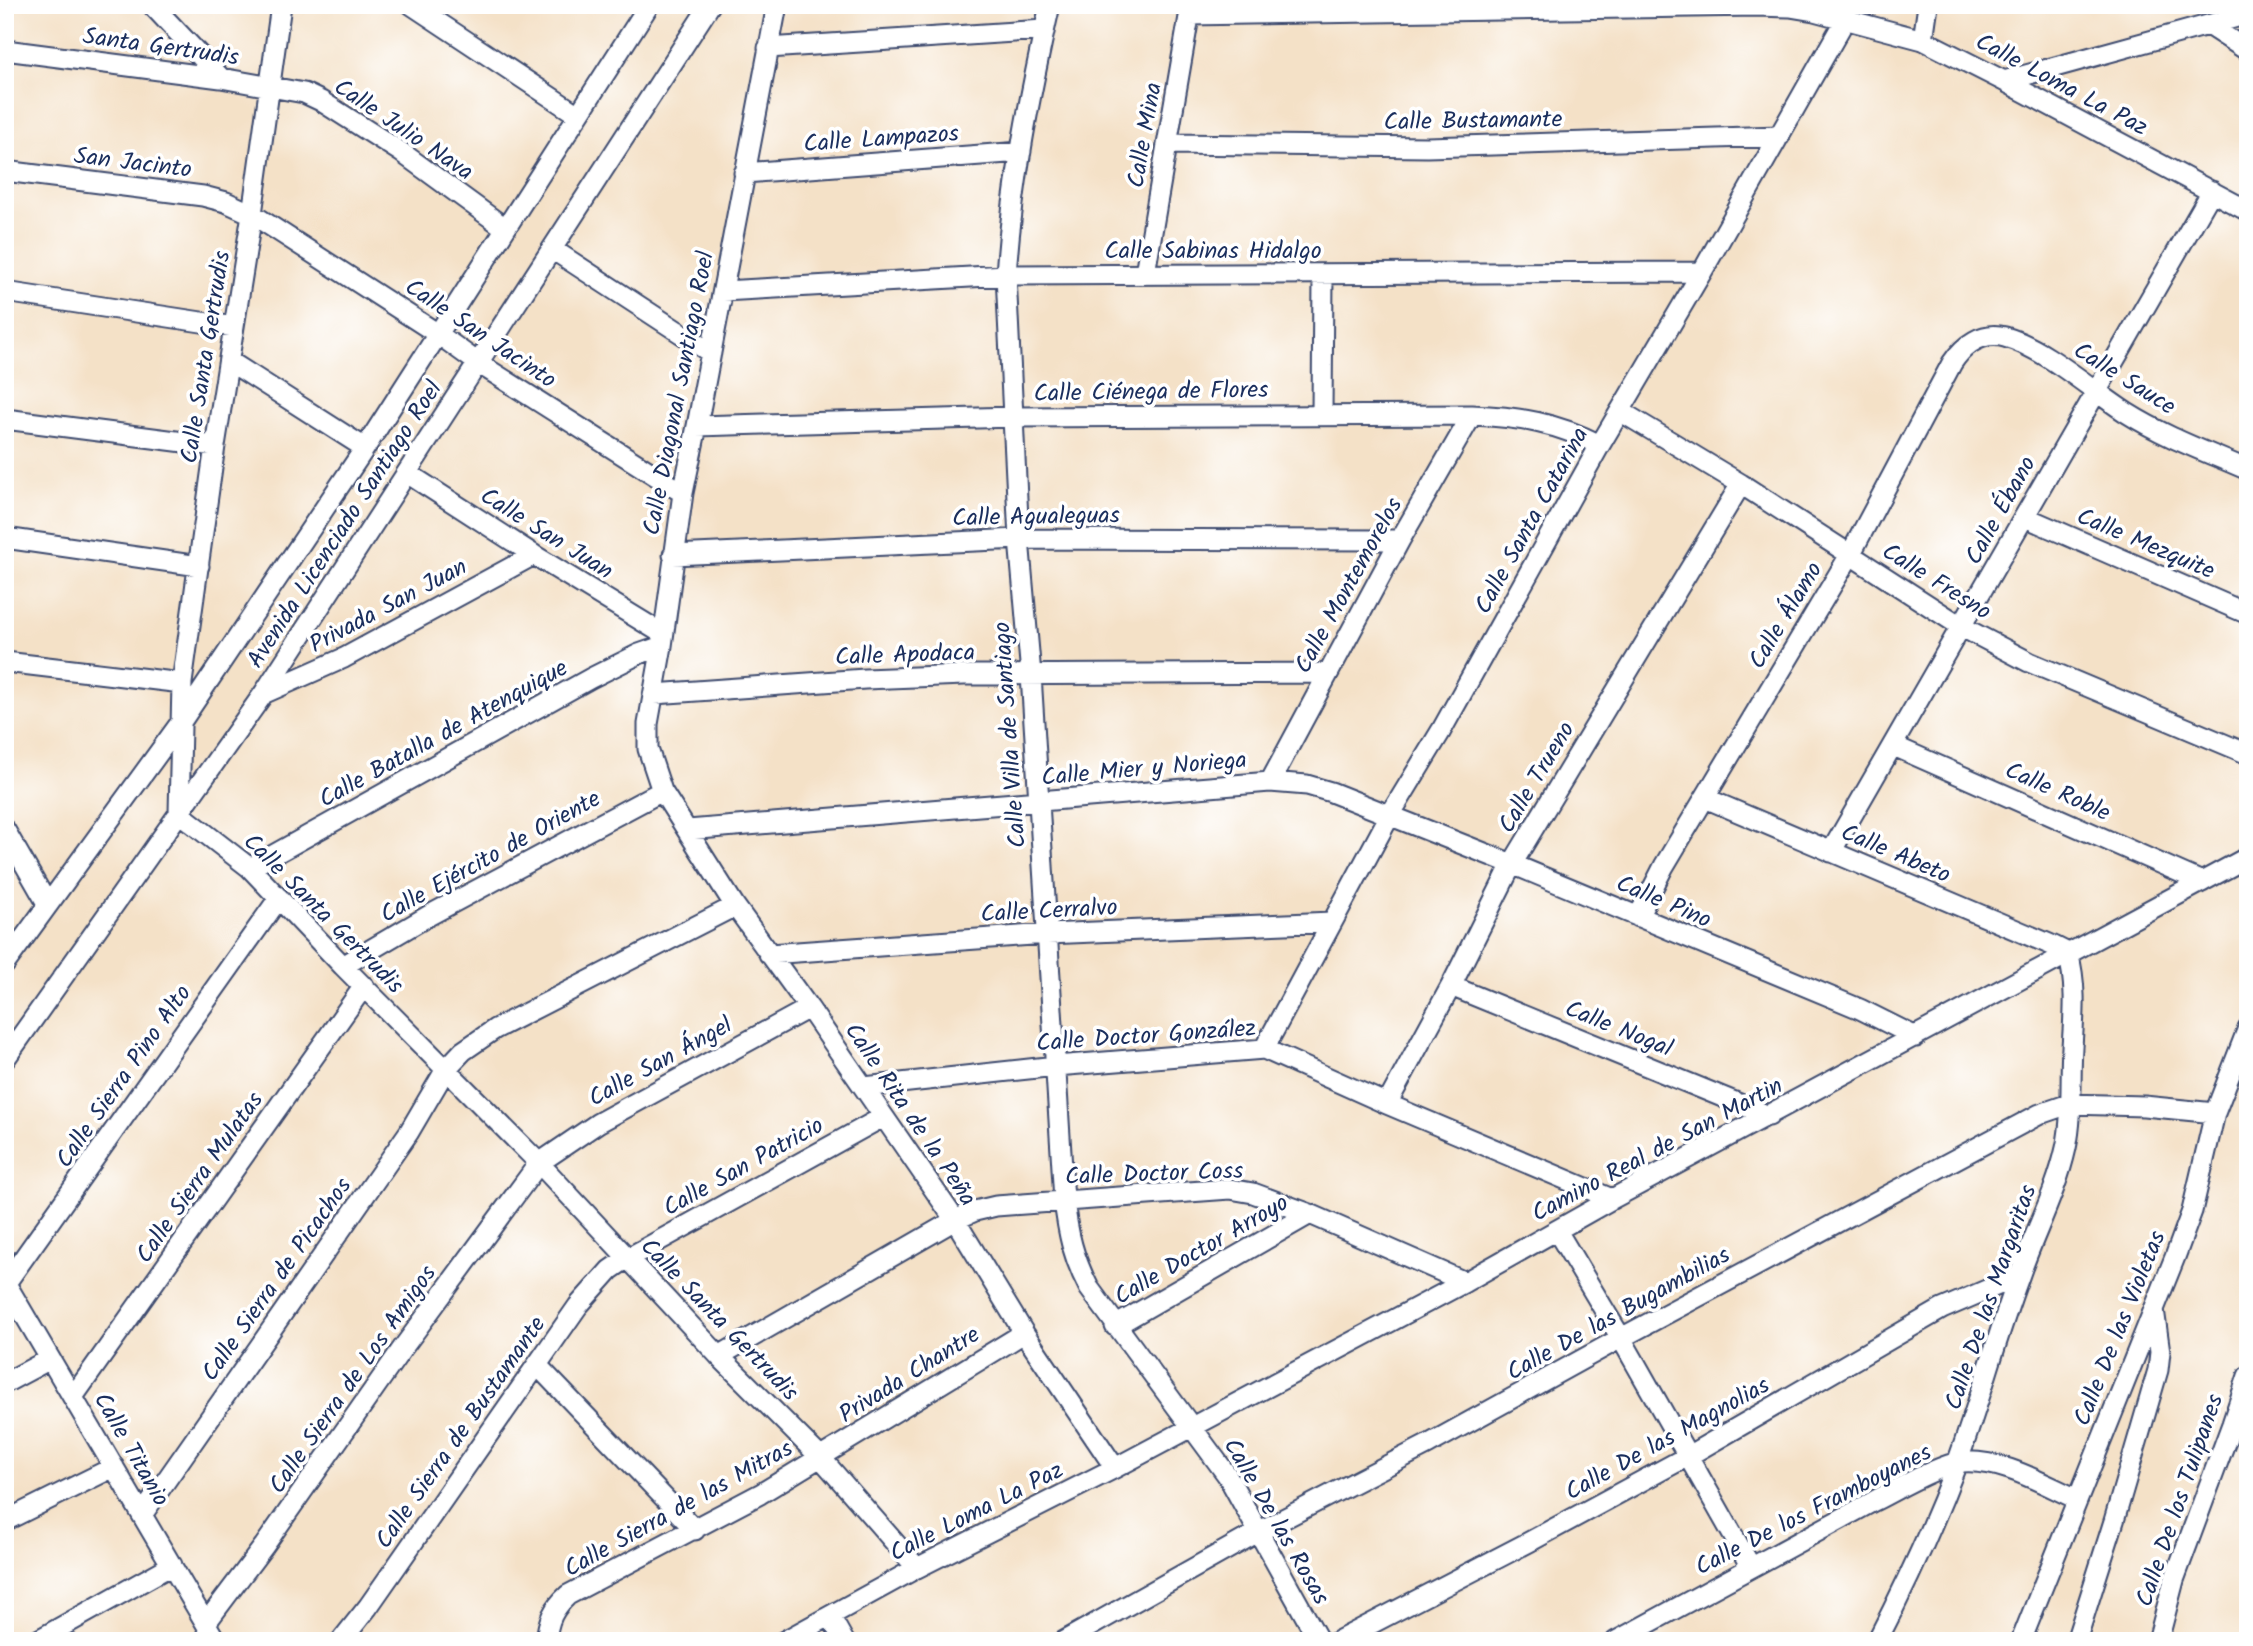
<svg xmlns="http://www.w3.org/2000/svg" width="2253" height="1646" viewBox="0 0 2253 1646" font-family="Kalam,sans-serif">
  <rect width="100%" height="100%" fill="#fff"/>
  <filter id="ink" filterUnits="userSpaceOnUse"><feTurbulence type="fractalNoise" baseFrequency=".0143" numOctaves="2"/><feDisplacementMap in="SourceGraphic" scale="14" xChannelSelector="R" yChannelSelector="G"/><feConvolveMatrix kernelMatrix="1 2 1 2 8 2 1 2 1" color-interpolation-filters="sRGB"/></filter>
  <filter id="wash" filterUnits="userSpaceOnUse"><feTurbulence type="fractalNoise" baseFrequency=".00686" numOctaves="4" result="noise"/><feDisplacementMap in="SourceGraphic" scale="28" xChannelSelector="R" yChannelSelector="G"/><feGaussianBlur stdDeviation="1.57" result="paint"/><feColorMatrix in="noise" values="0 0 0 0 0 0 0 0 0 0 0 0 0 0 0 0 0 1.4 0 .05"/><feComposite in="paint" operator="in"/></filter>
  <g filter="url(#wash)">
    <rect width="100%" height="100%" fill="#f4e1c7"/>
  </g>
  <g filter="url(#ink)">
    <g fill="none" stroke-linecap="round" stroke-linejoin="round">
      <!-- minor casing -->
      <g stroke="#3c4a6e" stroke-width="23">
        <path id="minor" d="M 152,5 L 221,78
          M 281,5 L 252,214 L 215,446 L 182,683 L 179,813 L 250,868 L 343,966 L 539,1163 L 719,1356 L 821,1458 L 917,1568
          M 412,5 L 578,115
          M 777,5 L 697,426 L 683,493 L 662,646 L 648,724 L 648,749 L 662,791 L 735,906 L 809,1008 L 955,1220 L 1024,1333 L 1115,1468
          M 1050,5 C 1030,94 1012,184 1006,275 L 1019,539 L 1031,675 L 1064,1200 C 1068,1234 1073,1257 1089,1288 L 1227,1475 L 1319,1641
          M 1189,15 L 1757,6 L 1790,7 L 1814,11 L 1923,40 L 2004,81 L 2248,211
          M 2208,25 L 2248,51
          M 1923,40 L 1928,5
          M 768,48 L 1044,30
          M 5,50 L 221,78 L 304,93 L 321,101 L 401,152 L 505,228
          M 2004,81 L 2248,14
          M 1167,144 L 1427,147 L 1780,136
          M 5,171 L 203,196 L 226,202 L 252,214 L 438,334 L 478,363 L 683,493
          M 744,173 L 1021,152
          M 552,249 L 711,353
          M 1145,273 L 1191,5
          M 723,291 L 1006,275 L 1702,272
          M 5,292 L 234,327
          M 229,361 L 365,448
          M 1620,411 L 1741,484 L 1962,627 L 2029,662 L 2248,754
          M 1322,414 L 1323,275
          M 5,419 L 215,446
          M 697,426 L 1013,417 L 1472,415 C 1520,417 1557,423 1600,445
          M 407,473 L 534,555 L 663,634
          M 2025,517 L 2248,614
          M 5,538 L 199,566
          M 673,555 L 1019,539 L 1400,540
          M 5,662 L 182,683
          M 265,693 L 344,658 L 534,555
          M 654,694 L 865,679 L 964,675 L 1327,673
          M 1894,746 L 2202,882
          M 1270,782 L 1400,540 L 1472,415
          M 1705,798 L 2054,946 L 2068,953 C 2077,985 2074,1015 2072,1047 C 2070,1080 2073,1116 2066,1148 C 2056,1193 2034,1233 2019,1277 C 1996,1338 1980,1401 1957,1463 C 1934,1524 1907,1583 1877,1641
          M 5,830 L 48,905
          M 688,830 L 1270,782 L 1307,785 L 1331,792 L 1512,864 L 1860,1009 L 1916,1037
          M 1831,852 L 2212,191
          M 250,868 L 591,678 L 639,654 L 662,646
          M 1638,917 L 1664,866 L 1850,555 L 1952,363 C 1964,345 1982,331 2005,337 C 2045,348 2091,390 2127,413 C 2165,437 2207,452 2248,470
          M 769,954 L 1047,934 L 1332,922
          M 5,964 L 181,722 L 365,448 L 649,5
          M 343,966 L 428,916 L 662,791
          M 1451,986 L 1769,1116
          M 1264,1049 L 1390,815 L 1441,731 L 1600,445 L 1702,272 L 1846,18
          M 5,1059 L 264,693 L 710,5
          M 864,1087 L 1056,1066 L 1264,1049 L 1387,1104 L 1612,1199
          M 1387,1104 L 1451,986 L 1512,864 L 1741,484
          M 1557,1231 L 1621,1338 L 1751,1567
          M 5,1282 L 216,1641
          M 6,1283 L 279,898
          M 1115,1326 L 1310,1214
          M 719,1356 L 955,1220 L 975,1211 L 996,1206 L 1230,1189 L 1253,1193 L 1310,1214 L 1465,1282
          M 537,1365 L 695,1530
          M 5,1383 L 50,1359
          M 73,1397 L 364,986
          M 142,1515 L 409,1132 L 446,1069 L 463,1051 L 495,1029 L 735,906
          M 5,1521 L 114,1467
          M 830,1616 L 844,1641
          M 206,1623 L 264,1546 L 402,1349 L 539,1163 L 598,1123 L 809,1008
          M 36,1641 L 172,1565
          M 341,1641 L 368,1607 L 578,1306 L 610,1270 L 626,1259 L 883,1117
          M 546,1641 C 548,1620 553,1609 568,1595 L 760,1494 L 1024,1333
          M 784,1641 L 917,1568 L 1115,1468 L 1465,1282 L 1612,1199 L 2248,857
          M 1064,1641 L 1258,1532 L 1429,1444 L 1621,1338 L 2040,1114 L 2069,1104 L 2144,1106 L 2215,1113
          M 1338,1641 L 1529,1542 L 1688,1456 L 1942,1309 L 2019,1276
          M 1616,1641 C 1702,1594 1788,1547 1874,1501 C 1894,1491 1942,1463 1962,1462 C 2002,1459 2041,1483 2077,1499
          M 2021,1641 L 2175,1257 L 2192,1211 L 2215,1113 L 2248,1028
          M 2076,1641 L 2114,1521 L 2158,1370 L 2160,1352 L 2154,1309
          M 2158,1641 L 2174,1580 L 2232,1424 L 2248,1376"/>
      </g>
      <!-- minor -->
      <use href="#minor" stroke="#fff" stroke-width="19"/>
    </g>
  </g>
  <g text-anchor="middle" stroke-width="7" stroke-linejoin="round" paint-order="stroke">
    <!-- street labels -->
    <g font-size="24" fill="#1b2f5e" stroke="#fff">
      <text transform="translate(161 46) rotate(8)" y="8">Santa Gertrudis</text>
      <text transform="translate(2062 84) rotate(28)" y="8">Calle Loma La Paz</text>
      <text transform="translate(1473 120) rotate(-1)" y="8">Calle Bustamante</text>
      <text transform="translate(404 129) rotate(34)" y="8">Calle Julio Nava</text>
      <text transform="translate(1144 135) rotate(-80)" y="8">Calle Mina</text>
      <text transform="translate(881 138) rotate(-4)" y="8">Calle Lampazos</text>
      <text transform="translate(133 162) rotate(7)" y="8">San Jacinto</text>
      <text x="1213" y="258">Calle Sabinas Hidalgo</text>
      <text transform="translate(481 333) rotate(34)" y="8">Calle San Jacinto</text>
      <text transform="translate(205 357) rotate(-81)" y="8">Calle Santa Gertrudis</text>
      <text transform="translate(2125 378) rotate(32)" y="8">Calle Sauce</text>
      <text transform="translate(1151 391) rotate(-1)" y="8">Calle Ciénega de Flores</text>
      <text transform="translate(678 393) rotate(-79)" y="8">Calle Diagonal Santiago Roel</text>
      <text transform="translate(2000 510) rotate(-61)" y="8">Calle Ébano</text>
      <text transform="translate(1036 516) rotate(-1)" y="8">Calle Agualeguas</text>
      <text transform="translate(1531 520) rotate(-61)" y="8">Calle Santa Catarina</text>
      <text transform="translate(344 524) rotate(-57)" y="8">Avenida Licenciado Santiago Roel</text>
      <text transform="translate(547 533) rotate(32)" y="8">Calle San Juan</text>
      <text transform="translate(2146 543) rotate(23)" y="8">Calle Mezquite</text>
      <text transform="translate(1937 581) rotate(32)" y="8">Calle Fresno</text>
      <text transform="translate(1348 585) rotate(-61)" y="8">Calle Montemorelos</text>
      <text transform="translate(388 605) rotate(-28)" y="8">Privada San Juan</text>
      <text transform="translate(1785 615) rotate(-59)" y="8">Calle Álamo</text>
      <text transform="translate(905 654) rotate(-2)" y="8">Calle Apodaca</text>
      <text transform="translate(443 733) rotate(-29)" y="8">Calle Batalla de Atenquique</text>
      <text transform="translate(1009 735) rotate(-94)" y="8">Calle Villa de Santiago</text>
      <text transform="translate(1144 768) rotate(-5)" y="8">Calle Mier y Noriega</text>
      <text transform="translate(1536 777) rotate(-59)" y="8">Calle Trueno</text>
      <text transform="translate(2058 791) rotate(24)" y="8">Calle Roble</text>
      <text transform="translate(1896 853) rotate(23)" y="8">Calle Abeto</text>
      <text transform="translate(490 856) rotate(-29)" y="8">Calle Ejército de Oriente</text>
      <text transform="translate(1664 901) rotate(23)" y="8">Calle Pino</text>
      <text transform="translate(1049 910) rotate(-3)" y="8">Calle Cerralvo</text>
      <text transform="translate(324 913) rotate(45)" y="8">Calle Santa Gertrudis</text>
      <text transform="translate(1619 1028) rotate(22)" y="8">Calle Nogal</text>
      <text transform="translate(1146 1035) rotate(-4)" y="8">Calle Doctor González</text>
      <text transform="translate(660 1061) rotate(-29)" y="8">Calle San Ángel</text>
      <text transform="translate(123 1076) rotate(-55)" y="8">Calle Sierra Pino Alto</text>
      <text transform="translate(911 1114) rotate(56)" y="8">Calle Rita de la Peña</text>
      <text transform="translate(1657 1149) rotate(-28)" y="8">Camino Real de San Martin</text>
      <text transform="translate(743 1166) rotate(-29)" y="8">Calle San Patricio</text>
      <text transform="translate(1154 1173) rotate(-2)" y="8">Calle Doctor Coss</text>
      <text transform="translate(199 1177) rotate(-55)" y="8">Calle Sierra Mulatas</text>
      <text transform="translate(1201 1249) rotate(-30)" y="8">Calle Doctor Arroyo</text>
      <text transform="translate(276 1279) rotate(-55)" y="8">Calle Sierra de Picachos</text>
      <text transform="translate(1990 1297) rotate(-71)" y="8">Calle De las Margaritas</text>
      <text transform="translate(1618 1313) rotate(-29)" y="8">Calle De las Bugambilias</text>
      <text transform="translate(720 1319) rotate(46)" y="8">Calle Santa Gertrudis</text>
      <text transform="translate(2119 1328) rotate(-68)" y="8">Calle De las Violetas</text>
      <text transform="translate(909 1374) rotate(-32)" y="8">Privada Chantre</text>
      <text transform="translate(352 1379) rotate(-55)" y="8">Calle Sierra de Los Amigos</text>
      <text transform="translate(460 1432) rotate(-55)" y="8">Calle Sierra de Bustamante</text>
      <text transform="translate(1667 1438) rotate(-29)" y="8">Calle De las Magnolias</text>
      <text transform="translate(132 1449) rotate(60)" y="8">Calle Titanio</text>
      <text transform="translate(2179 1500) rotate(-71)" y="8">Calle De los Tulipanes</text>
      <text transform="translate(678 1508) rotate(-29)" y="8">Calle Sierra de las Mitras</text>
      <text transform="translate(1813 1509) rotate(-27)" y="8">Calle De los Framboyanes</text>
      <text transform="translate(976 1511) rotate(-27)" y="8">Calle Loma La Paz</text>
      <text transform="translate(1277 1521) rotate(60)" y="8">Calle De las Rosas</text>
    </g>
  </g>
  <!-- margin -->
  <rect width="2253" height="1646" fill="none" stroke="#fff" stroke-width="28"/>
</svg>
